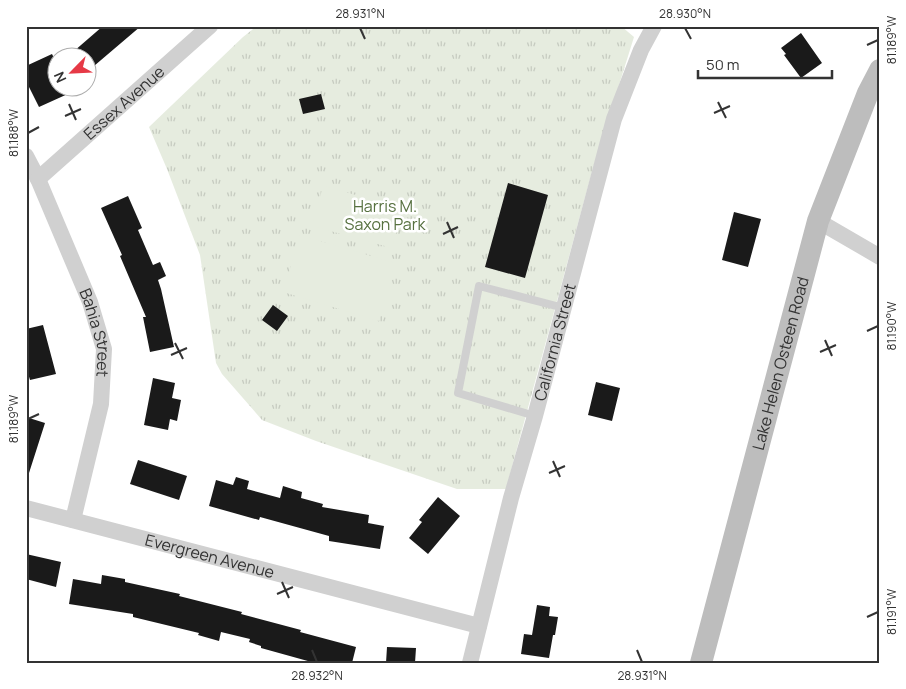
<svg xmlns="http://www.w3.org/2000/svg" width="906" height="689" viewBox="0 0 906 689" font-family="Manrope,sans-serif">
  <defs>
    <pattern id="grass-tufts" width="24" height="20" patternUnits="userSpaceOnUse" patternTransform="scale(1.25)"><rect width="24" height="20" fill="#e6ecdf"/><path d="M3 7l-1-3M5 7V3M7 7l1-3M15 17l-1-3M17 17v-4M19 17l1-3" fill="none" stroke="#c6cbc0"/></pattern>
  </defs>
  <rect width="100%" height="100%" fill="#fff"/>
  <!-- grass -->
  <path fill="url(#grass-tufts)" d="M 257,26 L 621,26 L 634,37 L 593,168 L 506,489 L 457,489 L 316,441 L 262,420 L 222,374 L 216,363 L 200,255 L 167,169 L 149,127 L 243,37 Z"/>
  <!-- pitch -->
  <path fill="#e6ecdf" d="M 323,186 L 403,208 L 392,248 L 312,226 Z
    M 300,235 L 395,263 L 379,321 L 283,292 Z"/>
  <!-- building -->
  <path fill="#1a1a1a" d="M 103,26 L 141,26 L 94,66 L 88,58 L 66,58 Z
    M 801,33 L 822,63 L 801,78 L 784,55 L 786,54 L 781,48 Z
    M 52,54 L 58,66 L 58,88 L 81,88 L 39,107 L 26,81 L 26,66 Z
    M 321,94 L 325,109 L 303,114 L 299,99 Z
    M 508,183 L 548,195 L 525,278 L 485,267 Z
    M 128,196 L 142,228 L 138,230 L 153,265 L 160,262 L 166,276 L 158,280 L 161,289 L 174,347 L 150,352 L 143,317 L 146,317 L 120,256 L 122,255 L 101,208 Z
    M 734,212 L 761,219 L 748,267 L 722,260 Z
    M 273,305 L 288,316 L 277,331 L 262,320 Z
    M 43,325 L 56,374 L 30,380 L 26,367 L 26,329 Z
    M 153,378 L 175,383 L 172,398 L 181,400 L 177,421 L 170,419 L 168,430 L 144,425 Z
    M 596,382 L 620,388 L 612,421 L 588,415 Z
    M 26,417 L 45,423 L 29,473 L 26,472 Z
    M 138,460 L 187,476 L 179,500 L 130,484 Z
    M 236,477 L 249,481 L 247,489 L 280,498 L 283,486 L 302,492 L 301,498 L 323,504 L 322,507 L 369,515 L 368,523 L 384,526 L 380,549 L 329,541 L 329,536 L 260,517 L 259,520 L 209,506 L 216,480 L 233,485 Z
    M 438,497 L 460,516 L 428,554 L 409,538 L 422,522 L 419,520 Z
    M 26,554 L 61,562 L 56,587 L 26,579 Z
    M 102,575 L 125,579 L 125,582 L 180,594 L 179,596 L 242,612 L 241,614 L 301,630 L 300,632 L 356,647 L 352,663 L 315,663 L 261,648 L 261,646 L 249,642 L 250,639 L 221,632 L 219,641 L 198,635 L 199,633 L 133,617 L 133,614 L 69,604 L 73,579 L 101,584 Z
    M 537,605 L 550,607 L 549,616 L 558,617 L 555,635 L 553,635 L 549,658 L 521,654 L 524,634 L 532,635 Z
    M 387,647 L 416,648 L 415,663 L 386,663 Z"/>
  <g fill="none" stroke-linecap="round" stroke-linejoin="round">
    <!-- lane -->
    <path stroke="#d0d0d0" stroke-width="8" d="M 535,416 L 458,393 L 479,286 L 564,308"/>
    <!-- street -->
    <g stroke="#d0d0d0" stroke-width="16">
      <path id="s1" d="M 26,156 L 38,179 L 90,302 L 104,349 L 101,404 L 73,520"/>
      <path id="s2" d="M 38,179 L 210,26"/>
      <path d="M 818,221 L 880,257"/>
      <path id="s3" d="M 26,508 L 479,626"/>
      <path id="s4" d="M 470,663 L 511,498 L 535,416 L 614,119 L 641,50 L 654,26"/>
    </g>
    <!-- secondary -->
    <path stroke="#bdbdbd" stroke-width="22" id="s5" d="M 701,663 L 818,221 L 868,93 L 880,70"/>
  </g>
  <!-- ticks -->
  <path fill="none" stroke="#333" stroke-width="2" d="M 360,28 L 365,39M 685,28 L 691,39M 867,45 L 878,40M 718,102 L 726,118M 69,104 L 76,120M 714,113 L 730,106M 65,116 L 81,109M 28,133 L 39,127M 447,222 L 454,238M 443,234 L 458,227M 867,331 L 878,326M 825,340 L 832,356M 175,343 L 183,359M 820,352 L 836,345M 171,355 L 187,348M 28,419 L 39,414M 553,461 L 560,477M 549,473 L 565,466M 282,582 L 289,598M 277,594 L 293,587M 867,617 L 878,612M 312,650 L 317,662M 637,650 L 642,662"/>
  <g text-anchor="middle" stroke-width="5" stroke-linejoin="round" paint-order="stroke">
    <!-- street labels -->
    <g font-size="16" fill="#333" stroke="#fff">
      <text dy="6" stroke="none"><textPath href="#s2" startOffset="115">Essex Avenue</textPath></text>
      <text dy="6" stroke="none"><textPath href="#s1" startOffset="191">Bahia Street</textPath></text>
      <text dy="6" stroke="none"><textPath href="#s4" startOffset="332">California Street</textPath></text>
      <text dy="6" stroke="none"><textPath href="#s5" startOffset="310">Lake Helen Osteen Road</textPath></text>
      <text dy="6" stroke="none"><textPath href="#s3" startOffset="190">Evergreen Avenue</textPath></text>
    </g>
    <!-- park labels -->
    <g font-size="16" fill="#56703f" stroke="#fff">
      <text x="385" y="212">Harris M.<tspan x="385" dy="18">Saxon Park</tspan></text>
    </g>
  </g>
  <!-- border -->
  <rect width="906" height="689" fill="none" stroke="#ffffff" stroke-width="55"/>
  <!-- north arrow -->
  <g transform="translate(72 72) rotate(246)"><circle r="24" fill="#ffffff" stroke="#adadad"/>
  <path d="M0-4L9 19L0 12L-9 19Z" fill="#e63946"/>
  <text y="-8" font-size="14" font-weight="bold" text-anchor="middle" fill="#333333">N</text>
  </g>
  <!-- scale -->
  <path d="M698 70v8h134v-8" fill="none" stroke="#333333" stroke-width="2.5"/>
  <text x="706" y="70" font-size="15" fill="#333333" stroke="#ffffff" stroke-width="4" paint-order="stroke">50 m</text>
  <rect x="28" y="28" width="850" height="634" fill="none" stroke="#333" stroke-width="2"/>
  <g font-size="12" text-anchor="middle" fill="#333">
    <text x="360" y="18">28.931°N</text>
    <text x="685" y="18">28.930°N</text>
    <text transform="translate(892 40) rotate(-90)" y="4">81.189°W</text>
    <text transform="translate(14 133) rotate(-90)" y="4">81.188°W</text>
    <text transform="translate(892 326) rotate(-90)" y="4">81.190°W</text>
    <text transform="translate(14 419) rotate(-90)" y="4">81.189°W</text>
    <text transform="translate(892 612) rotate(-90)" y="4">81.191°W</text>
    <text x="317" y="680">28.932°N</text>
    <text x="642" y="680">28.931°N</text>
  </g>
</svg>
